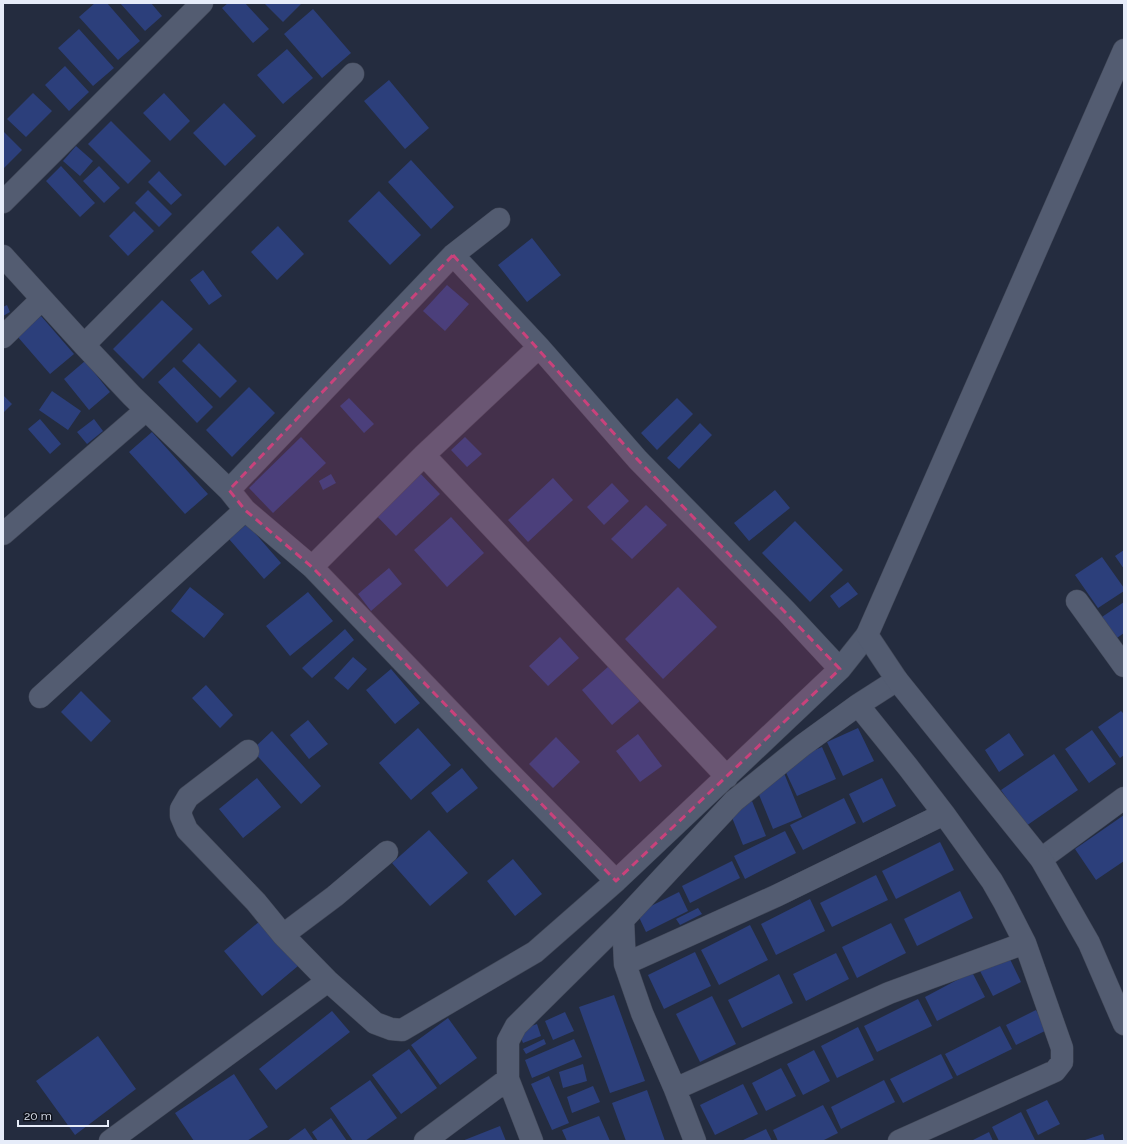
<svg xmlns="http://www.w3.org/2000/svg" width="1127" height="1144" viewBox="0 0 1127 1144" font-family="Raleway,sans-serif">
  <rect width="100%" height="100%" fill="#242c3f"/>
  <!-- building -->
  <path fill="#2c3f7b" d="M 95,3 L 107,3 L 140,41 L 118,60 L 79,17 Z
    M 120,3 L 151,3 L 162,16 L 145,31 Z
    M 228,3 L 245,3 L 269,29 L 253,43 L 222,8 Z
    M 264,3 L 302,3 L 283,22 Z
    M 313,9 L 351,53 L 322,78 L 284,34 Z
    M 79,29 L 114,68 L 93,86 L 58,48 Z
    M 287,49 L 313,78 L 283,104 L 257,75 Z
    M 65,66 L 89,92 L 69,111 L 45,85 Z
    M 389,80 L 429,128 L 405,149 L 364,101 Z
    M 33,93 L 52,111 L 26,137 L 7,119 Z
    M 164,93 L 190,121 L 170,141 L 143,113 Z
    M 224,103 L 256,136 L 225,166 L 193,133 Z
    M 111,121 L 151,161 L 128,184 L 88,144 Z
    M 3,131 L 22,150 L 3,169 Z
    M 76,146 L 93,161 L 80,176 L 63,161 Z
    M 411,160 L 454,207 L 431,229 L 388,182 Z
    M 61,166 L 95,203 L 80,217 L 46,181 Z
    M 99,166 L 120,188 L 104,203 L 83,181 Z
    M 159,171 L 182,195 L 171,205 L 148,182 Z
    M 148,190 L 172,214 L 159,227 L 135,203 Z
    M 379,191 L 421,235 L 390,265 L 348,221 Z
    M 134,211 L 154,231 L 128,256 L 109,236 Z
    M 278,226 L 304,254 L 277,280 L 251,252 Z
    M 532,238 L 561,275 L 527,302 L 498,265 Z
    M 203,270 L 222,296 L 209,305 L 190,280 Z
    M 447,285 L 469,304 L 445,331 L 423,311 Z
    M 162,300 L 193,329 L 143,379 L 113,349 Z
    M 7,305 L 10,312 L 3,316 L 3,307 Z
    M 41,316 L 74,354 L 50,374 L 17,336 Z
    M 199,343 L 237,381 L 220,398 L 182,361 Z
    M 85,361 L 110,392 L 89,410 L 64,379 Z
    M 174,367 L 213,407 L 197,423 L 158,382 Z
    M 249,387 L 275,413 L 232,457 L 206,430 Z
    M 52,391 L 81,411 L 68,430 L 39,410 Z
    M 3,395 L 12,404 L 3,413 Z
    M 349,398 L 374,424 L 364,433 L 340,406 Z
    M 677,398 L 693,414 L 657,450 L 641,433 Z
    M 40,419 L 61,444 L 50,454 L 28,429 Z
    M 94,419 L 103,431 L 87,444 L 77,432 Z
    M 700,423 L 712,435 L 679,469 L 667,458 Z
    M 152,432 L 208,494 L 185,514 L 129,452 Z
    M 301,437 L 326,463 L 273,513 L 249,488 Z
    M 465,437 L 482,454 L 467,467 L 451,450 Z
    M 417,470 L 440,494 L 396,536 L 373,512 Z
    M 331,474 L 336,483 L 323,490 L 319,481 Z
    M 553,478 L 573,500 L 528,542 L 508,520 Z
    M 612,483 L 629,501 L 604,525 L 587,507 Z
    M 775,490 L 790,508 L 749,541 L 734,523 Z
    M 646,505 L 667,525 L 632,559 L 611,539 Z
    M 451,517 L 484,553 L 447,587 L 414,550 Z
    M 795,521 L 843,570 L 810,602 L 762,553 Z
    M 247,524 L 281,563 L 264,579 L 229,539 Z
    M 1124,550 L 1124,569 L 1115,556 Z
    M 1102,557 L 1124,588 L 1124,591 L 1098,608 L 1075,575 Z
    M 389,568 L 402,584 L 371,611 L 358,594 Z
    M 848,582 L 858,594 L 839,608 L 830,596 Z
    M 190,587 L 224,614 L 204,638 L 171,611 Z
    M 678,587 L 717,627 L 663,679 L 625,639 Z
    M 308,592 L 333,621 L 290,656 L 266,626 Z
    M 1124,602 L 1124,633 L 1114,640 L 1099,619 Z
    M 345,629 L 354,640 L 312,678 L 302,668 Z
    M 560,637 L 579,658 L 548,686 L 529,666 Z
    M 353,657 L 367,669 L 348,690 L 334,678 Z
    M 609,666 L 640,701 L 612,725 L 582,690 Z
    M 391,669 L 420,703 L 395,724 L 366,690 Z
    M 206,685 L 233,715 L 220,728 L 192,698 Z
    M 81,691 L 111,721 L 91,742 L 61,712 Z
    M 1121,711 L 1124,714 L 1124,755 L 1120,758 L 1098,727 Z
    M 308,720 L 328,744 L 309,759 L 290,735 Z
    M 418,728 L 451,765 L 411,800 L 379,763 Z
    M 858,728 L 874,761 L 843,776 L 827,742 Z
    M 1092,730 L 1116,764 L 1089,783 L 1065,749 Z
    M 272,731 L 321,786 L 301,804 L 252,750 Z
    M 1009,733 L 1024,755 L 999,772 L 985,750 Z
    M 638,734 L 662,766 L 640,782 L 616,751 Z
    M 556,737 L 580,762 L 553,788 L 529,764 Z
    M 822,747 L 836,779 L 797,796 L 782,764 Z
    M 1054,754 L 1078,790 L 1026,826 L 1001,790 Z
    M 462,768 L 478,788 L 447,813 L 431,793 Z
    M 784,773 L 802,817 L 773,829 L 755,785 Z
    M 257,778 L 281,807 L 243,838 L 219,809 Z
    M 882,778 L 896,806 L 863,823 L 849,794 Z
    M 844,798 L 856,823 L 803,850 L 790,825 Z
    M 752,801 L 766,836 L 743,845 L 729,810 Z
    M 1124,815 L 1124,861 L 1096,880 L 1075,849 Z
    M 429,830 L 468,873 L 430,906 L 392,863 Z
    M 785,831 L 796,853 L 745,879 L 734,856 Z
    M 940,842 L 954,870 L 896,899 L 882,871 Z
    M 513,859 L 542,894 L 515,916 L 487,881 Z
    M 732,861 L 740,878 L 690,903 L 682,886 Z
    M 876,875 L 888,900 L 832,927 L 820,903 Z
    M 960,891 L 973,918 L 917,946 L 904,919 Z
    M 679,892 L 688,911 L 646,932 L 637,913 Z
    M 810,899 L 825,931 L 776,955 L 761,924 Z
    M 698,908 L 702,914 L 680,925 L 676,919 Z
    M 260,921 L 298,966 L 262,996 L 224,951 Z
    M 891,923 L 906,953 L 857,978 L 842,947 Z
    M 750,925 L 768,960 L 719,985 L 701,950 Z
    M 695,952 L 711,986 L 664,1009 L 648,975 Z
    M 836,953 L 849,979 L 806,1001 L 793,974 Z
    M 1008,955 L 1021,982 L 993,996 L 979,969 Z
    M 972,972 L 985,997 L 937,1021 L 925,997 Z
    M 779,974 L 793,1003 L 742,1028 L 728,1000 Z
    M 614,995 L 645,1081 L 610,1093 L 579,1007 Z
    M 712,996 L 736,1044 L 700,1062 L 676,1014 Z
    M 918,999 L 932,1026 L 877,1052 L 864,1026 Z
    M 1036,1010 L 1047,1030 L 1016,1045 L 1006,1025 Z
    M 332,1011 L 350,1032 L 276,1090 L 259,1069 Z
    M 565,1012 L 574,1031 L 553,1040 L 545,1021 Z
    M 448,1018 L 477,1058 L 440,1085 L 411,1045 Z
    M 537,1024 L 541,1036 L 523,1043 L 518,1031 Z
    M 1000,1026 L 1012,1049 L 957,1076 L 945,1054 Z
    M 858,1027 L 874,1060 L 837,1078 L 821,1046 Z
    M 98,1036 L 136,1089 L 75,1135 L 36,1081 Z
    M 544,1039 L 546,1044 L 526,1054 L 523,1049 Z
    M 574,1039 L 582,1057 L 532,1078 L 525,1060 Z
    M 409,1049 L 437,1088 L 401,1114 L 372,1075 Z
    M 814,1050 L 830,1081 L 803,1095 L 787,1064 Z
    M 941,1054 L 953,1078 L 903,1103 L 890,1079 Z
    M 583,1064 L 587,1081 L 563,1088 L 559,1072 Z
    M 781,1068 L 796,1096 L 766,1111 L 752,1083 Z
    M 234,1074 L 268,1127 L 247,1141 L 194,1141 L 175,1113 Z
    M 549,1076 L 569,1123 L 552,1130 L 531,1084 Z
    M 370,1080 L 397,1118 L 365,1141 L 353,1141 L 330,1108 Z
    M 884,1080 L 895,1102 L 841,1129 L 831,1107 Z
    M 743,1084 L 758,1114 L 715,1135 L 700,1105 Z
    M 593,1086 L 600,1102 L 572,1113 L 567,1097 Z
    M 647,1090 L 665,1141 L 626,1141 L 612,1103 Z
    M 1047,1100 L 1060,1124 L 1038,1135 L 1026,1110 Z
    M 823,1105 L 838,1133 L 822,1141 L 778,1141 L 773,1130 Z
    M 1021,1112 L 1035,1140 L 1032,1141 L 999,1141 L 992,1127 Z
    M 599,1116 L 610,1141 L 567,1141 L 562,1130 Z
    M 331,1118 L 347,1141 L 318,1141 L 312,1132 Z
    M 500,1126 L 506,1141 L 462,1141 Z
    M 305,1128 L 314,1141 L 287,1141 Z
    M 766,1129 L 772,1141 L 741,1141 Z
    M 989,1132 L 993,1141 L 971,1141 Z
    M 1103,1134 L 1105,1141 L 1082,1141 Z"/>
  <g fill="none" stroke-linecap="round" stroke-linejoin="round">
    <!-- minor casing -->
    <g stroke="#424858" stroke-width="23">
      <path id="minor" d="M 3,202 L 202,3
        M 453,255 L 539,347 L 638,460 L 786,611 L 840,669
        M 3,256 L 84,345 L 132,396 L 229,490 L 245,510 L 312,567 L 500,763 L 616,881
        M 3,337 L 42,299
        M 84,345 L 353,74
        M 424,455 L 727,777
        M 229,490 L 453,255 L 499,219
        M 3,534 L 146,410
        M 312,567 L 424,455 L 539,347
        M 1077,601 L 1124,666
        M 40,697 L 245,510
        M 858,705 L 908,767 L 944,814 L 992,881 L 1004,902 L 1025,943 L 1062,1048 L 1062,1062 L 1055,1071 L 899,1141
        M 248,751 L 188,797 L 181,809 L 181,816 L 187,830 L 256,902 L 283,935 L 328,981 L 375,1023 L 391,1029 L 402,1030 L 535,952 L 616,881 L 840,669 L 867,635
        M 1041,859 L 1124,798
        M 623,920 L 625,964 L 642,1013 L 675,1089 L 695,1141
        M 283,935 L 335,896 L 387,852
        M 625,964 L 776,896 L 944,814
        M 508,1079 L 532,1141
        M 675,1089 L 889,993 L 1025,943
        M 110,1141 L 328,981
        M 425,1141 L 508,1079 L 508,1041 L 516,1026 L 623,920 L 734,801 L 803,745 L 858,705 L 897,680"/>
    </g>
    <!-- tertiary casing -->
    <g stroke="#424858" stroke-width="23">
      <path id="tertiary" d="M 1124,50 L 867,635 L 897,680 L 1041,859 L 1089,943 L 1124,1024"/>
    </g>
    <!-- minor -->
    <use href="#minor" stroke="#535c71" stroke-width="22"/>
    <!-- tertiary -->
    <use href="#tertiary" stroke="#535c71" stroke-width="22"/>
  </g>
  <!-- marked area -->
  <path fill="#c9427b" fill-opacity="0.2" stroke="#c9427b" stroke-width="3" stroke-dasharray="8 5" stroke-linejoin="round" d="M 453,255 L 638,460 L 840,669 L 616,881 L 312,567 L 245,510 L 229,490 Z"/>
  <!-- border -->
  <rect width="1127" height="1144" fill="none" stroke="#e6ecf9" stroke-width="8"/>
  <!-- scale -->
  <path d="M18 1120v6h90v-6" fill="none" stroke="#e6ecf9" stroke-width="2"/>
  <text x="24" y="1120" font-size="12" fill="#e6ecf9" stroke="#11141d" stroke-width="3" paint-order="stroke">20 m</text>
</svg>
